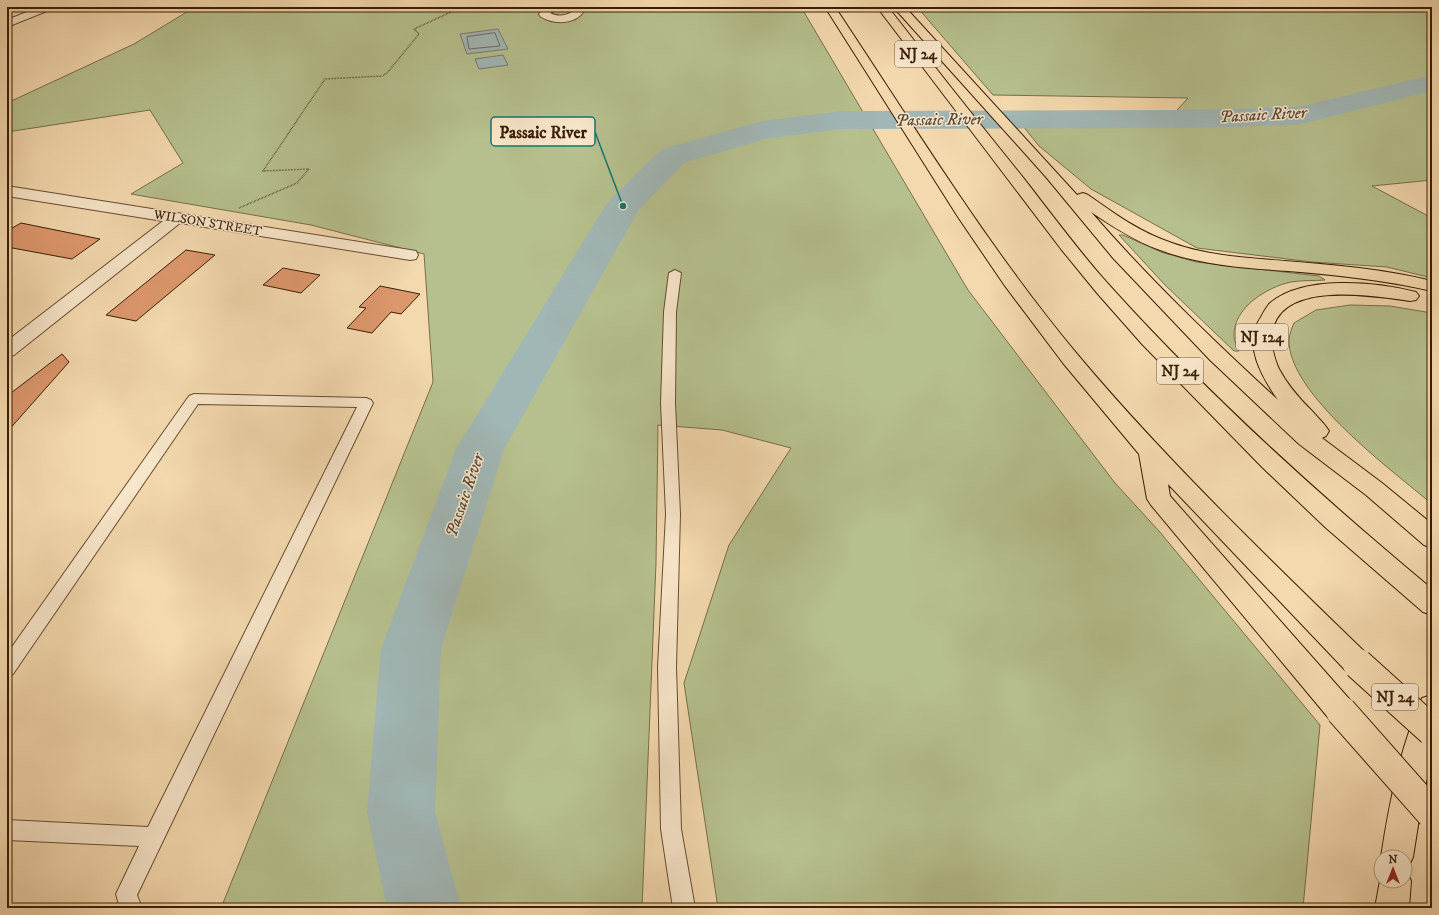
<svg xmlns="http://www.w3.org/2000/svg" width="1439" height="915" viewBox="0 0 1439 915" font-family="'IM FELL DW Pica',serif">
  <rect width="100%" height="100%" fill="#f4d9ae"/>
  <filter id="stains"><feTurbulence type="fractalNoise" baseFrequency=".005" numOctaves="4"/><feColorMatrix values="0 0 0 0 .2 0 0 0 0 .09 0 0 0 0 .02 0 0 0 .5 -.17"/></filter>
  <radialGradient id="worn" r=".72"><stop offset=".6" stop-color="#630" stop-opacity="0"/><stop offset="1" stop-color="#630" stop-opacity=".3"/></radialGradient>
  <!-- green -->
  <path fill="#b6c08e" stroke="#786e4a" d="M 195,7 L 801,7 L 968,290 L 1115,483 L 1159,531 L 1320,725 L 1303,908 L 718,908 L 684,683 L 729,545 L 791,448 L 722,430 L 658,425 L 656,563 L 642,908 L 221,908 L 433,382 L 424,254 L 311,225 L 131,194 L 183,163 L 150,110 L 7,132 L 7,103 L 134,44 Z
    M 917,7 L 1432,7 L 1432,180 L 1372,186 L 1432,218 L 1432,278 L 1387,267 L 1312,262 L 1197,248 L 1091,189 L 1039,146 L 1023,126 L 1166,122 L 1188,98 L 993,95 Z
    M 1119,235 L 1123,235 L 1161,252 L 1196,262 L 1319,276 L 1325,280 C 1314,281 1302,280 1291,282 C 1267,287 1233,308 1234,336 C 1234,341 1237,346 1239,351 L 1234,351 L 1165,285 Z
    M 1350,305 L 1390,306 L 1432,313 L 1432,504 C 1393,471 1288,394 1289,340 C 1289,335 1292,328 1294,323 L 1316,310 Z"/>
  <!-- water -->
  <path fill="#a1b7b6" stroke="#787970" d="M 498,29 L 508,49 L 467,54 L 460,34 Z
    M 503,55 L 508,65 L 479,69 L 475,59 Z"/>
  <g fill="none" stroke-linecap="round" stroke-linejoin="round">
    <!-- shore -->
    <path stroke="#6e6a5e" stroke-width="1" d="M 495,33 L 500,46 L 469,49 L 467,37 Z"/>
    <!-- river -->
    <path fill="#a1b7b6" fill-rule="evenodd" d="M 1432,75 L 1432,91 L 1298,125 L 1186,128 L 841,129 L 765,139 L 684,163 L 638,211 L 504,449 L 441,649 L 435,812 L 461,908 L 387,908 L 367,812 L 381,649 L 456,449 L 605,206 L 611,199 L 662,149 L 762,121 L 841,111 L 1186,110 L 1298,107 Z"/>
  </g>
  <!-- building -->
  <path fill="#dd976c" stroke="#3a1d06" d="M 21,223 L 100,239 L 72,259 L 7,247 L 7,231 Z
    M 186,250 L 215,255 L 136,321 L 106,315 Z
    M 283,268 L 320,275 L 301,293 L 263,285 Z
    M 380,286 L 420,294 L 401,314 L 391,312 L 372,333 L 347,328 L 366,308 L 359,307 Z
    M 62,354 L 69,362 L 7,432 L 7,396 Z"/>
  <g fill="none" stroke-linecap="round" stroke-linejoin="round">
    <!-- service casing -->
    <g stroke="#684c30" stroke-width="2">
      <path id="service" d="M 675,270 L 681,273 L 676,312 L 675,403 L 680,514 L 676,667 L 681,829 L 695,908 L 673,908 L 661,829 L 658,667 L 666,514 L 661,403 L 664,312 L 669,273 Z
        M 194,394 L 366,398 L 371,400 L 373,403 L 137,895 L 142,908 L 120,908 L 116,894 L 139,846 L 7,840 L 7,820 L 148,827 L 357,407 L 198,404 L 13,674 L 7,676 L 7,654 L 189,396 Z"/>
    </g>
    <!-- minor casing -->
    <g stroke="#684c30" stroke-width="2">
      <path id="minor" d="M 39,7 L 53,7 L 52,9 L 7,27 L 7,20 Z
        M 544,7 L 560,7 L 550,13 C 558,17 565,16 572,12 L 566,7 L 579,7 L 584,11 C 575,25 553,25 540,16 L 539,14 Z
        M 7,186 L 410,250 L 416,251 L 418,255 L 416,259 L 410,260 L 180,223 L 14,355 L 7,357 L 7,341 L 163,221 L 7,196 Z"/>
    </g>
    <!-- primary casing -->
    <g stroke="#3a1d06" stroke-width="2">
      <path id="primary" d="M 1432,695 L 1432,757 L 1422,800 L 1413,857 L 1408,868 L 1406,869 L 1411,881 L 1409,908 L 1375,908 L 1381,875 L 1381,881 L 1405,881 L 1405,857 L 1381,857 C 1389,804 1400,748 1422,698 Z"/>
    </g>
    <!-- motorway casing -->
    <g stroke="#3a1d06" stroke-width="2">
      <path id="motorway" d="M 825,7 L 835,7 C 913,124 987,246 1077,354 C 1167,461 1268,558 1368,655 L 1372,664 L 1368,673 L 1358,676 L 1348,673 L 1168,484 L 1170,496 L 1351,701 L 1355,711 L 1351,721 L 1341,725 L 1331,721 L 1151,505 L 1147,499 L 1139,454 L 1063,363 L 1005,286 L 958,217 Z
        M 877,7 L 888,7 C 933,65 979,123 1025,180 C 1053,216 1080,253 1110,286 C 1209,396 1319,495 1432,589 L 1432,615 L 1423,612 L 1325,527 L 1262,467 L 1142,344 L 1097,293 L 1061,249 Z
        M 895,7 L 905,7 L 1077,195 L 1083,193 L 1088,195 C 1115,214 1141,233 1172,243 C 1208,256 1248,258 1285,261 C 1335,265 1384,269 1432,281 L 1432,291 C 1385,280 1337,275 1288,271 C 1245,268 1200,265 1160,250 C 1135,241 1113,227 1091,212 C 1149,279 1213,340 1278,400 C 1262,377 1242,344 1261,317 C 1263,313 1266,308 1269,304 C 1302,274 1377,282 1416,292 L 1419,296 L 1416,300 L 1410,301 C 1375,296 1278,279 1272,334 C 1271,345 1274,358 1279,369 C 1287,384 1299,398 1311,410 C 1317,417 1324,423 1329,431 L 1326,436 L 1322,438 L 1382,483 L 1432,524 L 1432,548 L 1424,545 L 1366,495 L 1299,444 L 1210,360 L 1113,258 L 1046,177 L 896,10 Z"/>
    </g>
    <!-- path -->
    <path stroke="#3a1d06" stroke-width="1.5" stroke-dasharray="0.5 1" stroke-linecap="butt" d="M 517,7 L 527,12
      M 239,208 L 297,183 L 309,169 L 263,171 L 325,79 L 382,76 L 387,73 L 419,34 L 414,29 L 462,7"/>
    <!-- service -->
    <use href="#service" fill="#f8e6ca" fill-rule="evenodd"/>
    <!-- minor -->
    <use href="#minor" fill="#f8e6ca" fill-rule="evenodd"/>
    <!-- primary -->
    <use href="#primary" fill="#f4d9ae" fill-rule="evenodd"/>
    <!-- motorway -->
    <use href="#motorway" fill="#f4d9ae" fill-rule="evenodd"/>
    <!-- motorway-bridge casing -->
    <g stroke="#3a1d06" stroke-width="32" stroke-linecap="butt">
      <path id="motorway-bridge" d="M 1358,664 L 1432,731
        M 1341,711 L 1432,814"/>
    </g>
    <!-- motorway-bridge -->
    <use href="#motorway-bridge" stroke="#f4d9ae" stroke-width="30"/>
  </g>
  <g text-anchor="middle" stroke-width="3" stroke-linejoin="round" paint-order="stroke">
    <!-- far-street labels -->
    <g font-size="13" fill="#3a1d06" stroke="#f8e6ca">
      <text transform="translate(208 222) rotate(9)" y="5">WILSON STREET</text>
    </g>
    <!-- shield labels -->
    <g fill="#f8e6ca" stroke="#735941" stroke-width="1">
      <rect x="895" y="41" width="46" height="26" rx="3"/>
      <rect x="1236" y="324" width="52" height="26" rx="3"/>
      <rect x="1157" y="358" width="46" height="26" rx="3"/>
      <rect x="1372" y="684" width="46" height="26" rx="3"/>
    </g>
    <g font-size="15" font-weight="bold" fill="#3a1d06">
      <text x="918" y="59">NJ 24</text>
      <text x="1262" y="342">NJ 124</text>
      <text x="1180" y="376">NJ 24</text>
      <text x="1395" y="702">NJ 24</text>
    </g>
    <!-- water labels -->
    <g font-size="17" font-style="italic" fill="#594b3b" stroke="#f8e6ca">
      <text transform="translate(1263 114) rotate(-3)" y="6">Passaic River</text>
      <text transform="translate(939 119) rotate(-1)" y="6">Passaic River</text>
      <text transform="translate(464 495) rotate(-71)" y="6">Passaic River</text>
    </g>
  </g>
  <!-- callouts -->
  <path fill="none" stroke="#0f766e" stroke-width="1.5" d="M623 206L595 132"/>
  <circle fill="#0f766e" stroke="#f8e6ca" stroke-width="1.5" cx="623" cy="206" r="4"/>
  <rect fill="#f8e6ca" stroke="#0f766e" stroke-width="1.5" x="491" y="117" width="104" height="29" rx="4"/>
  <g font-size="17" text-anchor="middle" font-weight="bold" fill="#3a1d06">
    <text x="543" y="138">Passaic River</text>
  </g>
  <!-- margin -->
  <rect width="1439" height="915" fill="none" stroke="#f4d9ae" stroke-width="24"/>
  <rect x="8" y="8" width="1423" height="899" fill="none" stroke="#3a1d06" stroke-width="2"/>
  <rect x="12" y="12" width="1415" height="891" fill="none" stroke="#3a1d06"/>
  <!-- north arrow -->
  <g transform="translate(1393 869)"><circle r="19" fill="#f8e6ca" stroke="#ac967c"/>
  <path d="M0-3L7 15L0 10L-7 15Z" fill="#8f2418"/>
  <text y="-6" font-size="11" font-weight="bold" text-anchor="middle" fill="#3a1d06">N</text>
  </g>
  <rect width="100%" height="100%" filter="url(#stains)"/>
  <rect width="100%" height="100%" fill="url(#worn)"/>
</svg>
